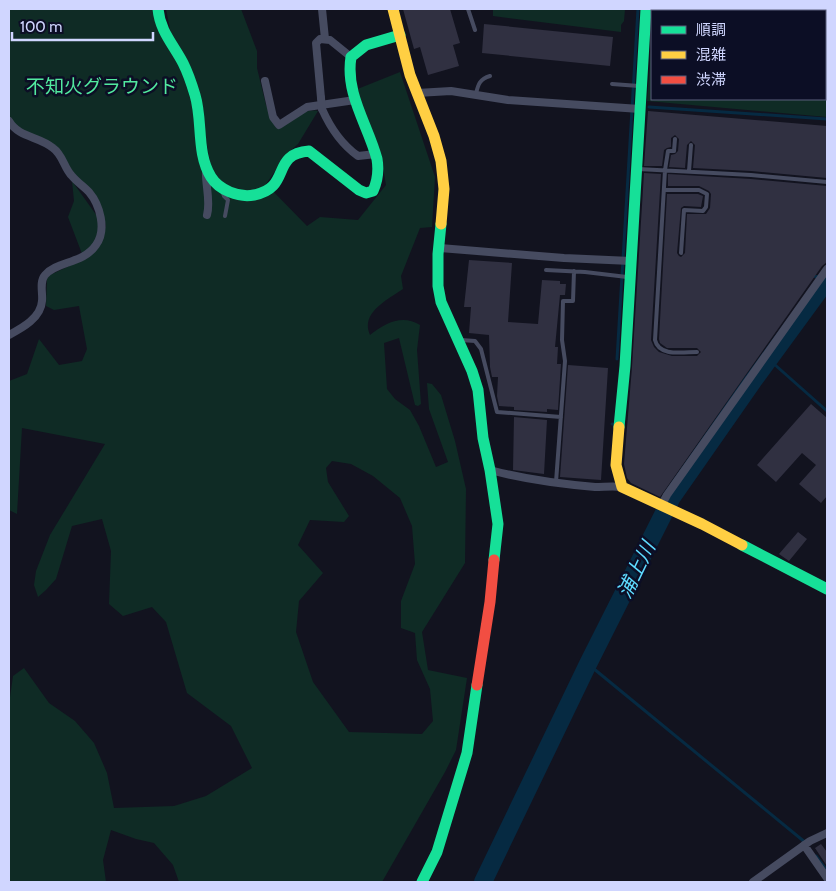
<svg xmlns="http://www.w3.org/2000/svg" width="836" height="891" viewBox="0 0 836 891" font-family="Cabin,'Noto Sans JP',sans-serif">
  <rect width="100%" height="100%" fill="#12131f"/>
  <!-- green -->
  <path fill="#0f2b25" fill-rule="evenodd" d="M 9,9 L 156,9 L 156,21 L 161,36 L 178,62 L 193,106 L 197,148 L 204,165 L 211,180 L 220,189 L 244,198 L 245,193 L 236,192 L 224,186 L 215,177 L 210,162 L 203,122 L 204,110 L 189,64 L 172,39 L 166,9 L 241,9 L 257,51 L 257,68 L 266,105 L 276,128 L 280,128 C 292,120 302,108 318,111 L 298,144 L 287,154 L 266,184 L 307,226 L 320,217 L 358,220 L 386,185 L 380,150 L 355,90 L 400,72 L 435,177 L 432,227 L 420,228 L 401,276 L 403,289 C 387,300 360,313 370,335 C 385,323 402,314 420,325 L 417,350 L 421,404 L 418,406 L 415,405 L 399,338 L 384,343 L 387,389 L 395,399 L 410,410 L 419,426 L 436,467 L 448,462 L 429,409 L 427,383 L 432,384 L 441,395 L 455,441 L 466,489 L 465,563 L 422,632 L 428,670 L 467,678 L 456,750 L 445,772 L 382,882 L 179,882 L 173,865 L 154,843 L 136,839 L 111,830 L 103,860 L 106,882 L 9,882 L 9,704 L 13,676 L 24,668 L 49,703 L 75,721 L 94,743 L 107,773 L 114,808 L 174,806 L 206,796 L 252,768 L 231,726 L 187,693 L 166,622 L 152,607 L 123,616 L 109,604 L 111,551 L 102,519 L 72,526 L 56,579 L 46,590 L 38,597 L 34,585 L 36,571 L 50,535 L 105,444 L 22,428 L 17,514 L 9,510 L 9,381 L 27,374 L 39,339 L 59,365 L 82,361 L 87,349 L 79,306 L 54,310 L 46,306 L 47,278 L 50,275 L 84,259 L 68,217 L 74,201 L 72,181 L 97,216 L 99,227 L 106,227 C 104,215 100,200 92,191 C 86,185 78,179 73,172 C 66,162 64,151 53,144 C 33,133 23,137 9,116 ZM 332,461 L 351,464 L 373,476 L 400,498 L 412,526 L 415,564 L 401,601 L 401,628 L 415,633 L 417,660 L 430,689 L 433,721 L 422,734 L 349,732 L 313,682 L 296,632 L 299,601 L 323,573 L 298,545 L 310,520 L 344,522 L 349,516 L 328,482 L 326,468 Z
    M 493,9 L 625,9 L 624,21 L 621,25 L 621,32 L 493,16 Z
    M 655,9 L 827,9 L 827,66 L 825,83 L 825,11 L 654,11 Z
    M 652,38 L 652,99 L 825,99 L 825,95 L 827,95 L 827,117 L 647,101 Z"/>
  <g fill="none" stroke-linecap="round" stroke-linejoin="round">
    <!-- stream -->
    <path stroke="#062a42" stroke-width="3" d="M 649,107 L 827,119
      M 812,276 L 827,278
      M 617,359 L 638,9
      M 774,364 L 827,411
      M 612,424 L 613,424
      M 588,664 L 806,843
      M 816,856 L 827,871"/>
    <!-- river -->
    <path stroke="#062a42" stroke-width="18" d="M 483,882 L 588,664 L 672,497 L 753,381 L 827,280"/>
  </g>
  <!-- building -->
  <path fill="#303041" d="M 403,9 L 450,9 L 460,43 L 453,45 L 459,66 L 428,75 L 420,47 L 414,49 Z
    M 484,24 L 613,37 L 610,66 L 482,53 Z
    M 648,111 L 827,126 L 827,178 L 751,171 L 693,168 L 695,145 L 691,141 L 687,145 L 685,168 L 669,167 L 671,155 L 675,154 L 678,151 L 679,139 L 675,135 L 671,138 L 671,147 L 667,148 L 664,150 L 662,166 L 644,166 Z
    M 644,173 L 661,174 L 651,340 L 654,347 L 659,352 L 672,356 L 697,356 L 701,352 L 697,348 L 667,348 L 660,343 L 659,339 L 667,194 L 698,194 L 703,196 L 701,207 L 684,206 L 681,208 L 677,253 L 679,256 L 681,257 L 685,253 L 687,214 L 706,214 L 710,208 L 711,194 L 709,191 L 699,186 L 668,186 L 668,174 L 751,179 L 827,186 L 827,262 L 822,266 L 660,497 L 631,483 L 627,478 L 624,464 L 632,367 Z
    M 469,260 L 512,263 L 508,322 L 538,324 L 542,280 L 560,281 L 560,284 L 566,284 L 565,295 L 560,295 L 555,347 L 558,347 L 557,364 L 561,364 L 558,410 L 547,409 L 547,412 L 514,410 L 514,407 L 499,406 L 497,396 L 498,377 L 492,377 L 490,367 L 489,335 L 469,333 L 471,307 L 464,307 Z
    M 568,365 L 608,368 L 601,480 L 560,477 Z
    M 811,404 L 827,418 L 827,496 L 821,503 L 799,484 L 816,465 L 802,453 L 776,482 L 757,465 Z
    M 514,417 L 547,420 L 544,474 L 513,470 Z
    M 798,532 L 807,539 L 789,561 L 779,554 Z
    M 821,844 L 827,852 L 827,866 L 815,848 Z"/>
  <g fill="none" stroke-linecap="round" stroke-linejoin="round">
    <!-- lane -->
    <path stroke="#464b60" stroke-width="4" d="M 468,9 L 475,30
      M 612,84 L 639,86
      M 476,94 C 478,84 480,79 490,76
      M 675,139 L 674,151 L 668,151 L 665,170 L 655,340 C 659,357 683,352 697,352
      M 638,169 L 751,175 L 827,182
      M 689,171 L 691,145
      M 222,190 L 224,196 L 228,200 L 225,216
      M 664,190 L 699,190 L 707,194 L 706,207 L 703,211 L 684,210 L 681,253
      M 546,270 L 585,272 L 627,277
      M 461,340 L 475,341 L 481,349 L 497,412 L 561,417
      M 556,482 L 565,361 L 562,340 L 563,301 L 573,301 L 574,271"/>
    <!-- street -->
    <path stroke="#464b60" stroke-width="8" d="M 322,9 L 325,39
      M 265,81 L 273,117 L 279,125 L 307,107 L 355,100
      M 417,93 L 451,91 L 508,100 L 640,109
      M 321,98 L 316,43 L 320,39 L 330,40 L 351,57
      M 322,109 C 330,127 341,144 358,156 L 376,154
      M 9,121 C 19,138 39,136 53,148 C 63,155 64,168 72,176 C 77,182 83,186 89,192 C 100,205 107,230 96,245 C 83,264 57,261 45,275 C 39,282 43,293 42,301 C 41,318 22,328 9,335
      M 206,170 C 205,184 211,201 207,215
      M 440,248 L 564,258 L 631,261
      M 490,470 C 523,479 560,484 595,487 C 604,487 613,486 622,487
      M 661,506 L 667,495 L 827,269
      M 804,845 L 827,878
      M 753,882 L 810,841 L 827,833"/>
    <!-- fast -->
    <path stroke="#16e098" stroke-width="11" d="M 158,9 C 160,31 173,44 183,63 C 188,73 192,85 195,95 C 203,121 196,153 211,177 C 219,190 239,198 254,195 C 292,188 270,154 309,151 L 359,190 L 366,193 L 373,191 C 378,180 379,171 377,159 C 368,125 345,94 351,57 L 366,45 L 400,35
      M 441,224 L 438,254 L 438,286 L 441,302 L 472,371 L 478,390 L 483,438 L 490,470 L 498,524 L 494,560
      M 619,427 L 625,366 L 646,9
      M 742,545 L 827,589
      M 422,882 L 437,852 L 467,753 L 477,685"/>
    <!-- slow -->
    <path stroke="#ffcf43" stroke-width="11" d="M 393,9 L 410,75 L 434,136 L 441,161 L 444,189 L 441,224
      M 619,427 L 616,465 L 622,487 L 702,524 L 742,545"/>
    <!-- jam -->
    <path stroke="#f24e42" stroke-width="11" d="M 477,685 L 490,602 L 494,560"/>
    <!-- street-bridge -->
    <path stroke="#464b60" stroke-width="8" d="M 321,98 L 322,109"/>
  </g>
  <g text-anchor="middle" stroke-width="5" stroke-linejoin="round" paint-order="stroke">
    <!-- park labels -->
    <g font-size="19" fill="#52e99f" stroke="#0c0e25">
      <text x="102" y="93">不知火グラウンド</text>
    </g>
    <!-- water labels -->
    <g font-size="20" font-style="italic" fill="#5edbff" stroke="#0c0e25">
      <text transform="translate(636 570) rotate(-64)" y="7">浦上川</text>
    </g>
  </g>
  <!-- border -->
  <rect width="836" height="891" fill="none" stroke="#d0d6ff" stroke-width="20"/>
  <!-- legend -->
  <rect x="651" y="10" width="175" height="90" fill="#0c0e25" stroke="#5a5e7c"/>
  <rect x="661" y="26" width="25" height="8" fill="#16e098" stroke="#5a5e7c"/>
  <text x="696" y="35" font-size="15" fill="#d0d6ff">順調</text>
  <rect x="661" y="51" width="25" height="8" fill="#ffcf43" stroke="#5a5e7c"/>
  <text x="696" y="60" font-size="15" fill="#d0d6ff">混雑</text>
  <rect x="661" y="76" width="25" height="8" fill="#f24e42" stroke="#5a5e7c"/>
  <text x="696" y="85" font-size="15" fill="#d0d6ff">渋滞</text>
  <!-- scale -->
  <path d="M12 32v8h141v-8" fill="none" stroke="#d0d6ff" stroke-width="2.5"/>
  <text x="20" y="32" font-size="15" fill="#d0d6ff" stroke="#0c0e25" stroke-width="4" paint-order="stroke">100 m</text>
</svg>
